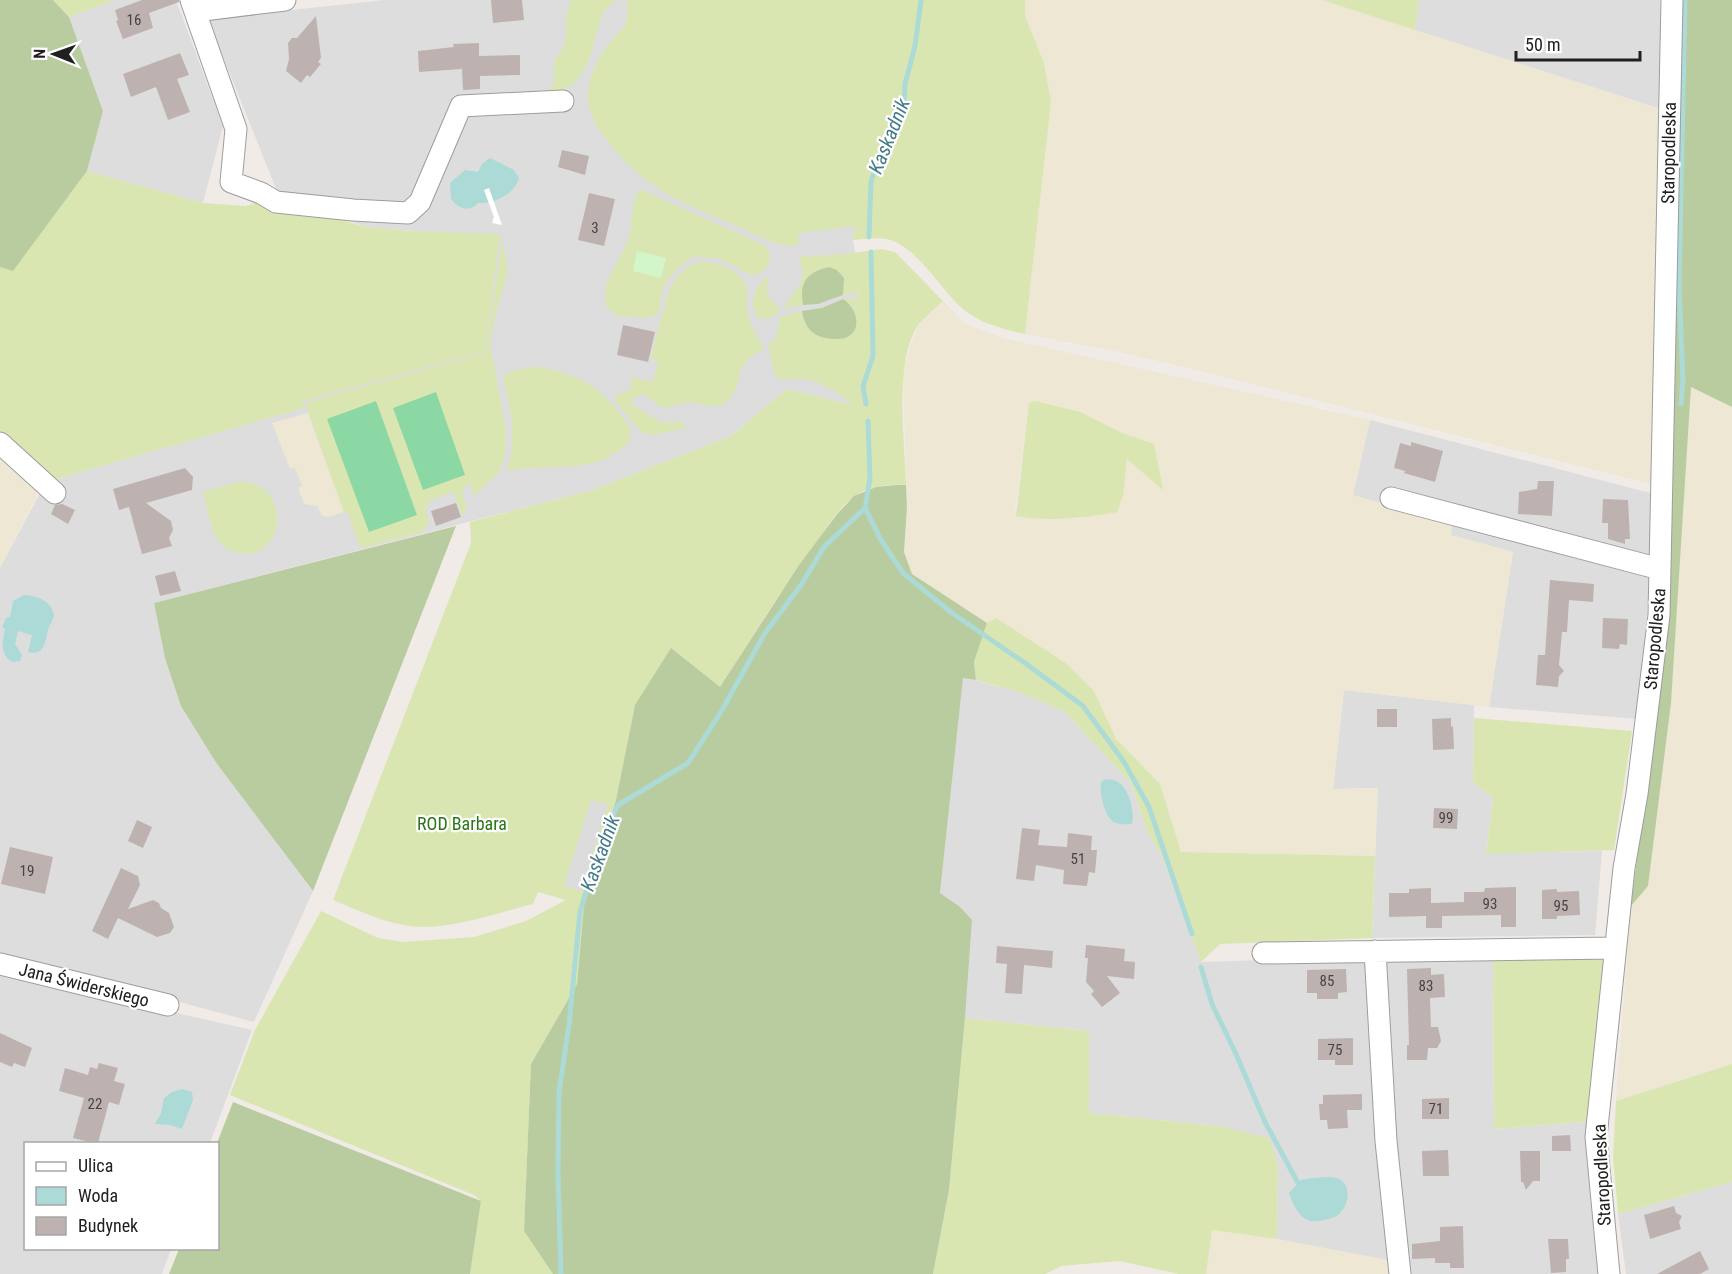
<svg xmlns="http://www.w3.org/2000/svg" width="1732" height="1274" viewBox="0 0 1732 1274" font-family="'Roboto Condensed',sans-serif">
  <rect width="100%" height="100%" fill="#f0ebe7"/>
  <!-- residential -->
  <path fill="#dedddd" d="M 115,0 L 176,0 L 223,126 L 203,203 L 87,171 L 103,111 L 69,17 Z
    M 384,0 L 899,0 L 853,240 L 855,252 L 861,346 L 852,405 L 787,389 L 731,436 L 593,490 L 154,603 L 165,658 L 217,764 L 313,891 L 254,1022 L 0,954 L 0,568 L 46,482 L 303,408 L 302,401 L 411,231 L 367,227 L 279,196 L 208,19 Z
    M 1419,0 L 1660,0 L 1664,110 L 1415,30 Z
    M 1370,420 L 1658,495 L 1637,719 L 1489,707 L 1513,552 L 1451,535 L 1452,524 L 1353,495 Z
    M 963,677 L 1019,692 L 1065,712 L 1131,783 L 1147,831 L 1162,856 L 1201,962 L 1493,953 L 1494,1129 L 1586,1122 L 1589,1187 L 1598,1274 L 1405,1274 L 1392,1261 L 1277,1239 L 1278,1165 L 1219,1126 L 1088,1113 L 1089,1031 L 965,1018 L 972,920 L 940,893 Z
    M 1344,690 L 1474,705 L 1473,782 L 1493,798 L 1486,853 L 1602,851 L 1595,935 L 1372,938 L 1378,788 L 1333,789 Z
    M 0,969 L 172,1012 L 252,1030 L 210,1143 L 26,1144 L 26,1248 L 171,1249 L 162,1274 L 0,1274 Z
    M 1732,1182 L 1732,1274 L 1626,1274 L 1618,1214 Z"/>
  <!-- farmland -->
  <path fill="#ede7d4" fill-rule="evenodd" d="M 1025,0 L 1322,0 L 1664,110 L 1655,485 L 1208,373 L 1120,352 L 1025,334 L 1051,102 L 1044,63 L 1025,16 Z
    M 943,301 L 965,324 L 1003,338 L 1370,420 L 1353,495 L 1452,524 L 1451,535 L 1513,552 L 1489,707 L 1344,690 L 1333,789 L 1378,788 L 1375,856 L 1180,852 L 1160,784 L 1116,739 L 1094,691 L 996,618 L 987,623 L 912,574 L 904,552 L 907,507 L 903,373 L 912,341 L 919,325 ZM 1029,403 L 1154,444 L 1162,489 L 1127,458 L 1123,496 L 1079,519 L 1016,516 L 1015,510 Z
    M 1691,386 L 1732,407 L 1732,1064 L 1616,1101 L 1631,906 L 1648,886 L 1671,703 Z
    M 308,413 L 344,512 L 328,517 L 322,516 L 317,506 L 304,504 L 298,488 L 302,486 L 295,468 L 290,469 L 272,423 Z
    M 0,457 L 38,494 L 0,568 Z
    M 1212,1230 L 1277,1239 L 1392,1261 L 1394,1274 L 1206,1274 Z"/>
  <!-- grass -->
  <path fill="#dae6b2" d="M 53,0 L 115,0 L 69,17 Z
    M 571,0 L 616,0 C 612,4 605,8 603,13 C 591,41 592,90 549,92 L 554,82 L 554,61 L 564,46 L 566,38 L 566,16 Z
    M 628,0 L 1025,0 L 1025,16 L 1044,63 L 1051,102 L 1025,334 C 1003,329 982,324 964,310 C 941,291 916,244 886,239 C 875,237 864,239 853,240 L 855,226 L 799,233 L 798,245 C 778,248 755,234 737,226 C 683,203 648,191 609,143 C 597,129 587,113 588,94 C 588,75 602,50 615,37 C 619,32 624,29 626,23 C 628,16 627,7 628,0 Z
    M 1322,0 L 1419,0 L 1415,30 Z
    M 87,171 L 203,203 L 245,206 L 262,201 L 293,207 L 367,227 L 411,231 L 500,234 L 485,351 L 303,401 L 304,408 L 46,482 L 0,436 L 0,267 L 13,270 Z
    M 642,190 L 764,245 L 770,253 L 768,267 L 757,274 L 751,275 L 718,258 L 692,257 L 677,269 L 666,283 L 662,291 L 660,308 L 656,315 L 647,318 L 621,316 L 616,315 L 607,307 C 598,285 622,259 629,237 C 633,224 630,195 642,190 Z
    M 502,239 L 507,263 L 506,280 L 496,311 L 490,343 L 506,429 L 505,456 L 500,471 L 474,496 L 471,483 L 465,486 L 464,491 L 461,492 L 467,507 L 462,516 L 453,492 L 428,501 L 430,506 L 425,508 L 429,520 L 423,532 L 360,548 L 348,513 L 344,512 L 305,403 L 486,352 Z
    M 881,249 L 895,252 L 943,301 C 935,309 926,316 919,324 C 893,360 905,442 906,485 C 890,484 868,486 854,497 C 840,506 831,522 822,535 C 784,584 753,636 720,688 L 635,705 L 616,800 L 584,905 L 577,984 L 531,1064 L 524,1231 L 553,1274 L 470,1274 L 481,1201 L 474,1195 L 230,1095 L 255,1030 L 321,911 L 378,938 L 403,942 L 474,937 L 526,921 L 566,900 L 538,892 L 533,904 C 502,912 456,927 425,927 C 392,927 362,912 333,900 L 471,543 L 470,522 L 593,490 L 731,436 L 787,389 L 852,405 C 842,394 820,381 805,379 C 795,378 785,381 776,378 L 768,346 L 775,339 L 781,316 L 802,311 L 804,322 L 831,339 L 843,338 L 856,320 L 854,308 L 843,299 L 858,298 L 858,292 L 843,295 C 843,284 846,277 837,270 L 804,282 L 802,292 L 803,305 L 784,309 C 794,288 811,283 798,257 L 853,253 Z
    M 698,262 C 715,261 740,269 746,286 C 749,294 746,302 747,310 C 749,323 758,337 764,349 C 750,356 741,363 738,379 C 737,384 737,388 734,392 C 722,417 703,400 685,403 C 677,404 670,409 662,407 C 655,404 651,397 643,394 L 632,399 L 632,405 C 641,409 656,420 662,422 C 669,424 675,421 682,422 L 686,428 L 653,435 L 642,433 L 615,401 L 617,395 L 630,390 L 632,381 L 630,377 L 653,382 L 658,361 L 651,359 L 660,321 L 664,312 L 668,293 L 673,282 L 686,268 Z
    M 769,275 C 764,295 768,296 781,310 L 770,318 L 759,319 C 747,304 755,285 769,275 Z
    M 533,367 C 580,372 607,390 631,430 L 628,443 C 592,477 551,462 508,471 L 507,468 C 518,443 510,404 503,378 C 509,370 523,369 533,367 Z
    M 1035,401 L 1080,412 L 1122,433 L 1154,444 L 1163,490 L 1127,459 L 1123,496 L 1117,512 C 1083,518 1049,522 1016,516 L 1029,403 Z
    M 238,482 C 292,478 288,563 238,553 C 229,551 221,545 216,537 C 209,524 207,506 203,492 Z
    M 996,618 L 1067,664 L 1094,691 L 1116,739 L 1160,784 L 1181,852 L 1375,856 L 1372,938 L 1220,944 L 1201,962 L 1162,856 L 1147,831 L 1131,783 L 1065,712 L 1019,692 L 976,680 L 974,662 L 987,623 Z
    M 1474,718 L 1632,731 L 1614,850 L 1486,854 L 1493,798 L 1473,782 Z
    M 1493,953 L 1607,953 L 1586,1122 L 1494,1129 Z
    M 965,1018 L 1089,1031 L 1089,1113 L 1219,1126 L 1269,1138 L 1278,1165 L 1277,1239 L 1212,1230 L 1206,1274 L 1179,1274 L 1119,1261 L 1062,1266 L 1045,1274 L 933,1274 L 949,1190 Z
    M 1732,1064 L 1732,1182 L 1618,1214 L 1613,1156 L 1616,1101 Z"/>
  <!-- forest -->
  <path fill="#b9cca0" d="M 0,0 L 53,0 L 69,17 L 103,111 L 87,171 L 13,271 L 0,267 Z
    M 1679,0 L 1732,0 L 1732,407 L 1691,387 L 1671,703 L 1648,886 L 1631,906 L 1647,780 Z
    M 829,267 L 837,270 L 844,278 L 843,295 L 818,304 L 803,305 C 799,282 807,272 829,267 Z
    M 843,299 C 855,306 863,327 849,336 C 845,339 839,339 834,339 C 815,338 805,330 802,311 L 822,308 Z
    M 896,485 L 906,485 L 907,507 L 904,552 L 912,574 L 987,623 L 974,662 L 976,680 L 963,678 L 940,893 L 960,907 L 972,920 L 965,1018 L 949,1190 L 933,1274 L 553,1274 L 524,1231 L 531,1064 L 577,984 L 584,905 L 616,800 L 635,705 L 671,648 L 720,687 L 799,565 L 838,513 L 854,496 L 876,487 Z
    M 456,526 L 313,891 L 217,764 L 181,706 L 165,658 L 154,603 Z
    M 233,1102 L 481,1201 L 470,1274 L 169,1274 L 179,1249 L 218,1248 L 217,1143 Z"/>
  <!-- park -->
  <path fill="#d2f6c9" d="M 637,251 L 666,258 L 661,278 L 633,271 Z"/>
  <!-- pitch -->
  <path fill="#8cd8a4" d="M 436,392 L 465,475 L 423,490 L 393,408 Z
    M 376,401 L 417,515 L 369,532 L 327,419 Z"/>
  <!-- parking -->
  <path fill="#dcdcdc" d="M 591,800 L 608,805 L 581,891 L 564,886 Z"/>
  <!-- water -->
  <path fill="#acdad7" d="M 490,158 L 514,170 L 519,178 C 515,194 494,204 478,203 C 469,213 459,209 451,199 L 450,183 L 465,170 L 478,172 L 482,164 Z
    M 24,595 C 38,596 52,601 54,616 C 53,621 49,625 48,630 C 45,642 45,656 28,652 L 32,635 L 18,631 L 15,644 L 22,655 L 20,661 L 12,662 C 0,654 2,643 5,629 L 2,627 L 6,618 L 10,617 L 13,601 Z
    M 1106,779 C 1109,780 1113,779 1116,781 C 1129,787 1135,811 1132,824 C 1127,824 1121,825 1116,823 C 1105,820 1099,792 1101,782 Z
    M 182,1089 L 192,1092 L 193,1100 L 182,1129 L 170,1125 L 155,1124 L 161,1113 L 164,1098 L 172,1092 Z
    M 1313,1178 C 1320,1178 1329,1176 1336,1178 C 1351,1181 1350,1203 1341,1212 C 1337,1217 1330,1219 1324,1220 C 1303,1226 1295,1210 1289,1193 L 1301,1180 Z"/>
  <!-- pier -->
  <path fill="#fff" d="M 489,188 L 502,225 L 492,223 L 494,217 L 484,190 Z"/>
  <g fill="none" stroke-linecap="round" stroke-linejoin="round">
    <!-- stream -->
    <path stroke="#acdad7" stroke-width="5" d="M 869,237 L 871,182 L 879,155 L 891,140 L 904,107 L 905,84 L 915,46 L 921,0
      M 866,404 L 863,386 L 873,356 L 871,252
      M 1681,404 L 1683,380 L 1679,288 L 1685,0
      M 865,508 L 881,540 L 903,573 L 952,613 L 1025,663 L 1083,706 L 1124,762 L 1149,807 L 1192,934
      M 1201,967 L 1212,1004 L 1236,1054 L 1265,1122 L 1298,1183
      M 561,1274 L 558,1173 L 559,1092 L 569,1024 L 580,912 L 603,836 L 618,805 L 688,763 L 722,710 L 765,633 L 801,585 L 824,547 L 865,508 L 870,478 L 868,421"/>
  </g>
  <!-- building -->
  <path fill="#bdb2b0" d="M 142,0 L 179,0 L 179,2 L 149,13 L 153,28 L 123,39 L 116,21 L 118,20 L 115,10 Z
    M 491,0 L 522,0 L 524,20 L 493,23 Z
    M 316,16 L 321,58 L 318,62 L 321,64 L 310,77 L 307,75 L 301,83 L 286,71 L 289,59 L 288,43 L 292,38 L 297,38 Z
    M 479,43 L 479,56 L 520,55 L 520,75 L 480,76 L 480,89 L 463,90 L 462,69 L 419,72 L 418,51 L 454,47 L 453,44 Z
    M 180,53 L 189,75 L 177,79 L 190,112 L 168,120 L 156,87 L 131,97 L 123,74 Z
    M 562,150 L 589,156 L 585,175 L 558,167 Z
    M 589,193 L 615,199 L 604,246 L 578,240 Z
    M 623,325 L 655,332 L 648,362 L 617,355 Z
    M 1411,442 L 1443,451 L 1435,482 L 1404,473 L 1405,471 L 1394,468 L 1400,443 L 1411,446 Z
    M 185,468 L 193,477 L 192,490 L 146,503 L 171,521 L 173,530 L 169,538 L 172,546 L 142,554 L 129,507 L 119,510 L 113,489 Z
    M 1538,481 L 1554,481 L 1552,516 L 1518,514 L 1519,492 L 1537,489 Z
    M 1603,499 L 1628,500 L 1630,539 L 1625,539 L 1625,544 L 1608,539 L 1608,523 L 1602,523 Z
    M 456,503 L 461,517 L 436,526 L 431,511 Z
    M 62,504 L 75,510 L 68,524 L 51,514 L 55,505 Z
    M 175,571 L 181,591 L 160,596 L 155,576 Z
    M 1550,580 L 1594,584 L 1593,602 L 1569,600 L 1567,632 L 1562,632 L 1559,665 L 1564,671 L 1559,676 L 1558,687 L 1536,685 L 1538,655 L 1545,655 Z
    M 1603,618 L 1628,619 L 1627,645 L 1620,644 L 1619,649 L 1602,648 Z
    M 1377,709 L 1397,709 L 1397,727 L 1377,727 Z
    M 1451,718 L 1451,727 L 1453,726 L 1454,749 L 1433,750 L 1432,719 Z
    M 1434,808 L 1458,809 L 1457,829 L 1433,828 Z
    M 137,820 L 152,827 L 143,848 L 128,841 Z
    M 1022,828 L 1040,830 L 1038,845 L 1067,847 L 1068,833 L 1092,836 L 1091,850 L 1097,850 L 1095,873 L 1089,872 L 1087,886 L 1063,884 L 1064,870 L 1036,865 L 1034,881 L 1016,879 Z
    M 10,847 L 53,857 L 45,894 L 1,884 Z
    M 121,868 L 138,876 L 140,885 L 128,909 L 153,900 L 159,903 L 161,908 L 169,913 L 174,927 L 170,933 L 157,937 L 118,918 L 108,939 L 92,931 Z
    M 1516,887 L 1516,927 L 1501,927 L 1501,915 L 1442,916 L 1442,928 L 1426,928 L 1426,916 L 1389,917 L 1389,893 L 1409,893 L 1409,889 L 1431,888 L 1431,903 L 1464,902 L 1464,892 L 1484,892 L 1485,888 Z
    M 1557,889 L 1557,892 L 1579,891 L 1580,915 L 1557,916 L 1557,919 L 1542,919 L 1542,890 Z
    M 1086,945 L 1125,949 L 1124,961 L 1135,962 L 1134,979 L 1107,976 L 1120,993 L 1102,1007 L 1091,994 L 1094,991 L 1086,982 L 1088,958 L 1085,958 Z
    M 997,946 L 1053,951 L 1052,968 L 1024,965 L 1022,994 L 1005,993 L 1007,964 L 996,963 Z
    M 1431,968 L 1431,975 L 1444,974 L 1445,997 L 1430,998 L 1431,1027 L 1438,1027 L 1441,1041 L 1437,1048 L 1428,1048 L 1427,1060 L 1407,1060 L 1407,1045 L 1409,1045 L 1407,969 Z
    M 1346,969 L 1347,992 L 1338,993 L 1338,999 L 1317,999 L 1317,993 L 1307,993 L 1307,970 Z
    M 0,1033 L 32,1048 L 25,1067 L 14,1063 L 12,1067 L 0,1062 Z
    M 1353,1038 L 1353,1065 L 1335,1065 L 1335,1060 L 1318,1060 L 1318,1039 Z
    M 99,1063 L 118,1068 L 114,1081 L 125,1084 L 119,1105 L 109,1102 L 98,1143 L 94,1143 L 73,1138 L 84,1098 L 59,1091 L 65,1068 L 88,1075 L 90,1067 L 97,1069 Z
    M 1362,1094 L 1362,1110 L 1347,1110 L 1348,1128 L 1328,1129 L 1327,1120 L 1320,1120 L 1319,1104 L 1323,1104 L 1323,1095 Z
    M 1449,1098 L 1449,1119 L 1422,1119 L 1422,1099 Z
    M 1570,1135 L 1571,1151 L 1552,1151 L 1552,1136 Z
    M 1448,1150 L 1449,1176 L 1423,1176 L 1422,1151 Z
    M 1520,1151 L 1540,1151 L 1540,1181 L 1533,1181 L 1526,1190 L 1523,1182 L 1521,1182 Z
    M 1674,1206 L 1676,1213 L 1682,1216 L 1679,1222 L 1681,1229 L 1650,1239 L 1644,1215 Z
    M 1463,1226 L 1464,1268 L 1450,1268 L 1450,1263 L 1435,1263 L 1435,1258 L 1412,1259 L 1412,1244 L 1440,1241 L 1440,1227 Z
    M 1548,1239 L 1568,1239 L 1569,1259 L 1566,1259 L 1566,1272 L 1551,1273 Z
    M 1700,1251 L 1709,1269 L 1700,1274 L 1657,1274 Z"/>
  <g fill="none" stroke-linecap="round" stroke-linejoin="round">
    <!-- minor casing -->
    <g stroke="#9d9d9d" stroke-width="23">
      <path id="minor" d="M 191,0 L 236,129 L 231,182 L 261,193 L 276,202 L 353,210 L 408,213 L 420,202 L 461,106 L 563,101
        M 195,11 L 285,0
        M 0,443 L 55,493
        M 1391,498 L 1660,569
        M 1375,951 L 1386,1141 L 1400,1274
        M 1263,953 L 1614,948
        M 0,964 L 168,1005
        M 1609,1274 L 1596,1137 L 1624,868 L 1637,794 L 1659,615 L 1672,0"/>
    </g>
    <!-- minor -->
    <use href="#minor" stroke="#fff" stroke-width="21"/>
  </g>
  <g text-anchor="middle" stroke-width="4.5" stroke-linejoin="round" paint-order="stroke">
    <!-- number labels -->
    <g font-size="15" fill="#474444">
      <text x="134" y="25">16</text>
      <text x="595" y="233">3</text>
      <text x="1446" y="823">99</text>
      <text x="1078" y="864">51</text>
      <text x="27" y="876">19</text>
      <text x="1490" y="909">93</text>
      <text x="1561" y="911">95</text>
      <text x="1327" y="986">85</text>
      <text x="1426" y="991">83</text>
      <text x="1335" y="1055">75</text>
      <text x="95" y="1109">22</text>
      <text x="1436" y="1114">71</text>
    </g>
    <!-- street labels -->
    <g font-size="18" fill="#202020" stroke="#fff">
      <text transform="translate(1669 153) rotate(-89)" y="6">Staropodleska</text>
      <text transform="translate(1655 639) rotate(-85)" y="6">Staropodleska</text>
      <text transform="translate(84 985) rotate(14)" y="6">Jana Świderskiego</text>
      <text transform="translate(1602 1175) rotate(-93)" y="6">Staropodleska</text>
    </g>
    <!-- park labels -->
    <g font-size="18" fill="#297815" stroke="#fff">
      <text x="462" y="830">ROD Barbara</text>
    </g>
    <!-- water labels -->
    <g font-size="20" font-style="italic" fill="#467c8b" stroke="#fff">
      <text transform="translate(889 136) rotate(-68)" y="7">Kaskadnik</text>
      <text transform="translate(600 853) rotate(-70)" y="7">Kaskadnik</text>
    </g>
  </g>
  <!-- legend -->
  <rect x="24" y="1142" width="195" height="108" fill="#ffffff" stroke="#a6a6a6" stroke-width="1.5"/>
  <rect x="36" y="1162" width="30" height="9" fill="#ffffff" stroke="#a6a6a6" stroke-width="1.5"/>
  <text x="78" y="1172" font-size="18" fill="#202020">Ulica</text>
  <rect x="36" y="1187" width="30" height="18" fill="#acdad7" stroke="#a6a6a6" stroke-width="1.5"/>
  <text x="78" y="1202" font-size="18" fill="#202020">Woda</text>
  <rect x="36" y="1217" width="30" height="18" fill="#bdb2b0" stroke="#a6a6a6" stroke-width="1.5"/>
  <text x="78" y="1232" font-size="18" fill="#202020">Budynek</text>
  <!-- north arrow -->
  <g transform="translate(54 54) rotate(271)" stroke="#ffffff" stroke-width="4.5" paint-order="stroke">
  <path d="M0-4.5L10 22L0 15L-10 22Z" fill="#202020"/>
  <text y="-9" font-size="16" font-weight="bold" text-anchor="middle" fill="#202020">N</text>
  </g>
  <!-- scale -->
  <path d="M1516 51v9h124v-9" fill="none" stroke="#202020" stroke-width="3"/>
  <text x="1525" y="51" font-size="18" fill="#202020" stroke="#ffffff" stroke-width="4.5" paint-order="stroke">50 m</text>
</svg>
